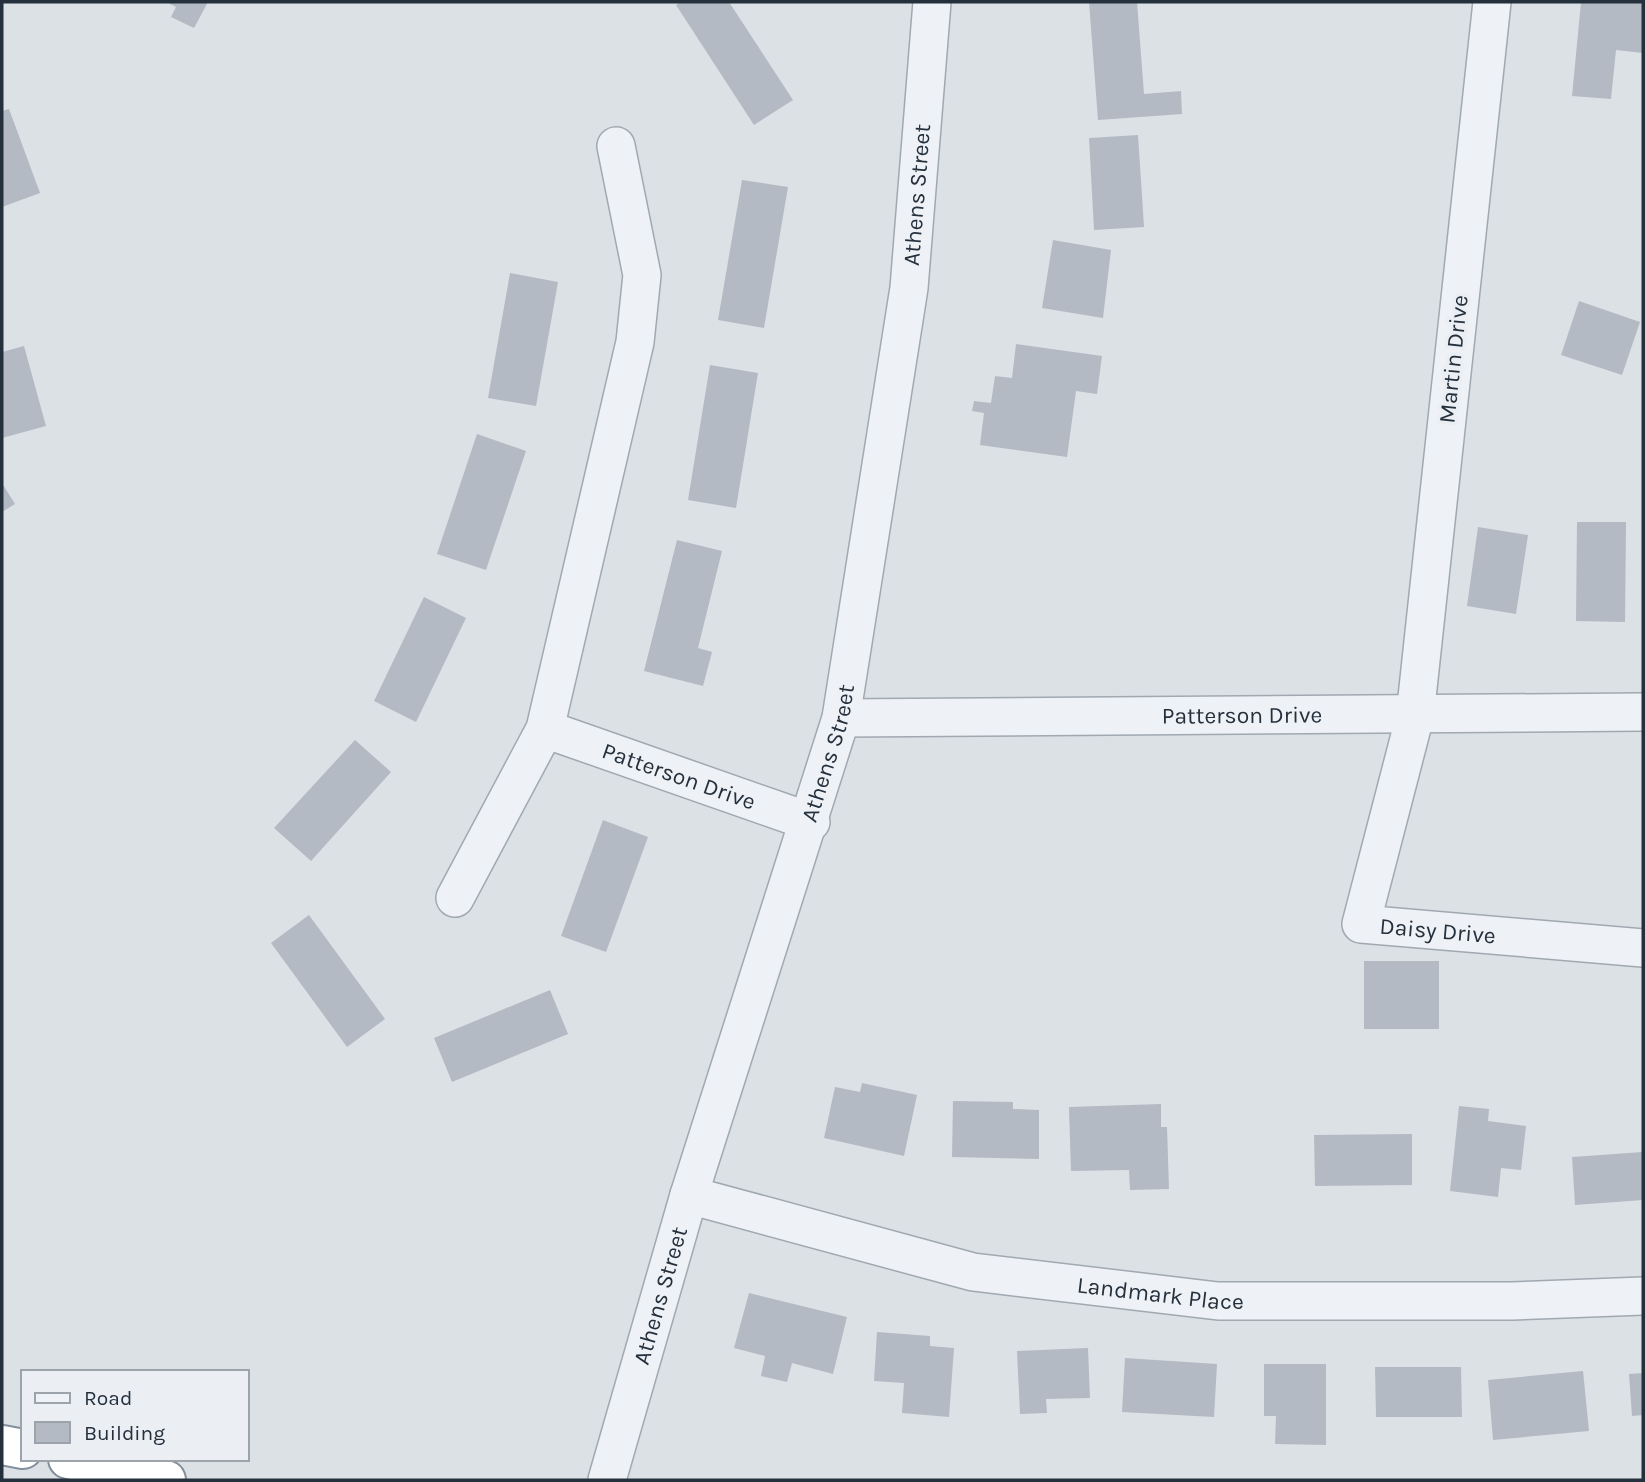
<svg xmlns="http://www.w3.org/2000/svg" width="1645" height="1482" viewBox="0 0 1645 1482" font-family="Karla,sans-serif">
  <rect width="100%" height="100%" fill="#dce1e6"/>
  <!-- building -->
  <path fill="#b3bac3" d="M 166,2 L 208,2 L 194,28 L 171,17 L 176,7 Z
    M 681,2 L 729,2 L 793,100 L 754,125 L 676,5 Z
    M 1089,2 L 1137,2 L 1144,94 L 1181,91 L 1182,114 L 1098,120 Z
    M 1581,2 L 1643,2 L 1643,53 L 1616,50 L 1611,99 L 1572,96 Z
    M 9,109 L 40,193 L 2,207 L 2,111 Z
    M 1138,135 L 1144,227 L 1094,230 L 1089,138 Z
    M 742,180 L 788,187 L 764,328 L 718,320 Z
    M 1053,240 L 1111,250 L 1103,318 L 1042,308 Z
    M 510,273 L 558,282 L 536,406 L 488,398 Z
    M 1579,301 L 1640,322 L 1622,375 L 1561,355 Z
    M 1016,344 L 1102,356 L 1097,394 L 1076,391 L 1067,457 L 980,445 L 984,413 L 972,411 L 974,401 L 991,403 L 995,376 L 1012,378 Z
    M 24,346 L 46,426 L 2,438 L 2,352 Z
    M 710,365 L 758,373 L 736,508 L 688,500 Z
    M 477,434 L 526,451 L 486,570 L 437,554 Z
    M 2,483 L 15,504 L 2,512 Z
    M 1577,522 L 1626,522 L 1625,622 L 1576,621 Z
    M 1478,527 L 1528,535 L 1516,614 L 1467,606 Z
    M 677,540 L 722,551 L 698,648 L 712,652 L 703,686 L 644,671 Z
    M 424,597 L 466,618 L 416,722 L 374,701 Z
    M 355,740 L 391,772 L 311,861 L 274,828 Z
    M 603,820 L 648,837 L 606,952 L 561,936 Z
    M 309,915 L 385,1019 L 347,1047 L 271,943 Z
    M 1364,961 L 1439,961 L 1439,1029 L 1364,1029 Z
    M 550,990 L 568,1034 L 452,1082 L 434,1038 Z
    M 862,1083 L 917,1095 L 904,1156 L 824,1138 L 835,1087 L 860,1092 Z
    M 953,1101 L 1013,1102 L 1013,1109 L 1039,1110 L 1039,1159 L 952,1157 Z
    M 1161,1104 L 1161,1127 L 1167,1127 L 1169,1189 L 1130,1190 L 1129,1170 L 1071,1171 L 1069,1107 Z
    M 1459,1106 L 1489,1109 L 1488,1121 L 1526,1126 L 1521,1170 L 1501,1168 L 1498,1197 L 1450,1191 Z
    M 1412,1134 L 1412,1185 L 1315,1186 L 1314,1135 Z
    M 1643,1152 L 1643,1200 L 1575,1205 L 1572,1157 Z
    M 749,1293 L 847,1317 L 833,1374 L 792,1363 L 787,1382 L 761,1376 L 765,1356 L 734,1348 Z
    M 877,1332 L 930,1336 L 930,1346 L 954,1348 L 949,1417 L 902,1413 L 904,1383 L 874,1381 Z
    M 1088,1348 L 1090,1398 L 1046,1399 L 1047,1413 L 1020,1414 L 1017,1351 Z
    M 1125,1358 L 1217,1364 L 1214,1417 L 1122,1412 Z
    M 1264,1364 L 1326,1364 L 1326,1445 L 1275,1444 L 1276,1416 L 1264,1416 Z
    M 1375,1367 L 1461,1367 L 1462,1417 L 1376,1417 Z
    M 1583,1371 L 1589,1431 L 1493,1440 L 1488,1380 Z
    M 1643,1373 L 1643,1415 L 1632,1416 L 1629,1374 Z"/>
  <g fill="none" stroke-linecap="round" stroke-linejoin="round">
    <!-- minor casing -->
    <g stroke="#a1a8b0" stroke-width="40">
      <g id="minor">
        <path id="s1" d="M 1492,2 L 1415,716 L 1361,924 L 1643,948"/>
        <path id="s2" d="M 841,718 L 1643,712"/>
        <path id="s3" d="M 545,729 L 811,822"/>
        <path d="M 455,898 L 545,729 L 635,342 L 642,275 L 616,146"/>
        <path id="s4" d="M 689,1195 L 973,1272 L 1218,1301 L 1512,1301 L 1643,1296"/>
        <path id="s5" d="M 607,1480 L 689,1195 L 841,718 L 909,288 L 932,2"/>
      </g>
    </g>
    <!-- highway casing -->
    <g stroke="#838f9d" stroke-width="42">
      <path id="highway" d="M 2,1445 L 23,1449
        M 68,1459 L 166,1480"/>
    </g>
    <!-- minor -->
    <use href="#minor" stroke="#eef1f5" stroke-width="37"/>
    <!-- highway -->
    <use href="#highway" stroke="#fff" stroke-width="38"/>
  </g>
  <g text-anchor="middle" stroke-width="7" stroke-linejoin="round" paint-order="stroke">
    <!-- street labels -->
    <g font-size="23" fill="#25303d" stroke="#ebeff4">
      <text dy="8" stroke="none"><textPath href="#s5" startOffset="1326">Athens Street</textPath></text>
      <text transform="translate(1453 359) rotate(-84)" y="8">Martin Drive</text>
      <text dy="8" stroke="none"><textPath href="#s2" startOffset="401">Patterson Drive</textPath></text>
      <text dy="8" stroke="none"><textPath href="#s5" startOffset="760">Athens Street</textPath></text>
      <text dy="8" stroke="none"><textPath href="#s3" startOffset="142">Patterson Drive</textPath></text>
      <text dy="8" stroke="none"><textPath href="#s1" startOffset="1010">Daisy Drive</textPath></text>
      <text dy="8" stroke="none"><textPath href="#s4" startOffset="483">Landmark Place</textPath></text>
      <text dy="8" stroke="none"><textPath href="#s5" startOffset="192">Athens Street</textPath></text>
    </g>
  </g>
  <!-- border -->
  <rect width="1645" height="1482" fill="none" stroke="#25303d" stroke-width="7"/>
  <!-- legend -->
  <rect x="21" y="1370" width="228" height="91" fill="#ebeff4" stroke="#9ca3ab" stroke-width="2"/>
  <rect x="35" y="1393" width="35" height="10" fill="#eef1f5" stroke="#9ca3ab" stroke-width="2"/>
  <text x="84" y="1405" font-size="21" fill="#25303d">Road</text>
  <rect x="35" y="1422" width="35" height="21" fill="#b3bac3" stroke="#9ca3ab" stroke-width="2"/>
  <text x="84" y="1440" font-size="21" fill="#25303d">Building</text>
</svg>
